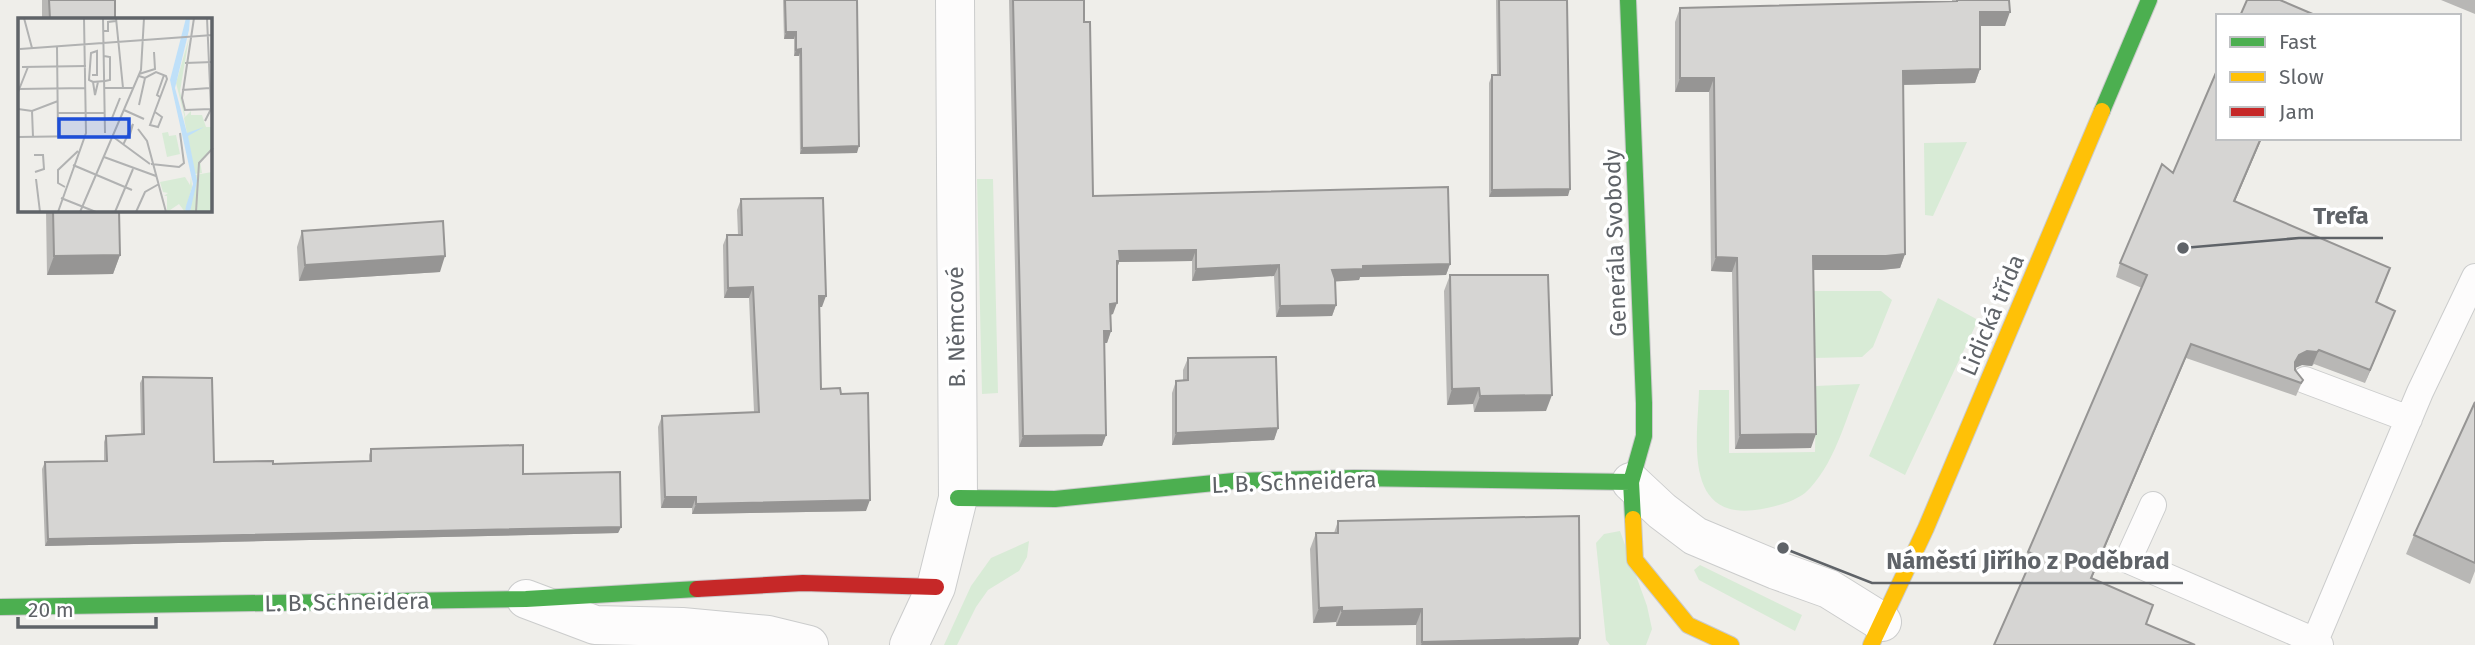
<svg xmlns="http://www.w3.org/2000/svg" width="2475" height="645" viewBox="0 0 2475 645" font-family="'Fira Sans',sans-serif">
  <rect width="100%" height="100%" fill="#efeeea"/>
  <!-- green -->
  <path fill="#d8ebd6" d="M 1967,142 L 1933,216 L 1925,215 L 1924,143 Z
    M 977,179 L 993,179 L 998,393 L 982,394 Z
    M 1812,291 L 1881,291 L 1892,300 L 1873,347 L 1862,357 L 1813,358 Z
    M 1938,298 L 1978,320 L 1905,475 L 1869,456 Z
    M 1860,384 C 1845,420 1834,467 1805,493 C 1792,503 1770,508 1755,510 C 1682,519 1698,436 1699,390 L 1729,390 L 1729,453 L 1815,452 L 1816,386 Z
    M 1620,531 L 1647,606 L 1652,629 L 1646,645 L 1610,645 L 1606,640 L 1596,543 L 1604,534 Z
    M 1029,541 L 1027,557 L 1019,571 L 988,590 L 976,607 L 957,645 L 944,645 L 971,586 L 991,558 Z
    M 1700,565 L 1802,615 L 1795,631 L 1699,580 L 1694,570 Z"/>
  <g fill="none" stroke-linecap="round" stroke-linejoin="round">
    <!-- lane casing -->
    <g stroke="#cbcccc" stroke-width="28">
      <path id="lane" d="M 2305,380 L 2409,419
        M 2153,505 L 2128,560 L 2315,641
        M 2320,645 L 2315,641 L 2420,392 L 2475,277"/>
    </g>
    <!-- street casing -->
    <g stroke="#cbcccc" stroke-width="40">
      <path id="street" d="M 1631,482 L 1662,511 L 1695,536 L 1776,570 L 1829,589 L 1882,622
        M 526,599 L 595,625 L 682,627 L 768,635 L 809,645
        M 909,645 L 936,587 L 958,498 L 955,0"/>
    </g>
    <!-- fast casing -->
    <g stroke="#cacacb" stroke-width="18">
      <path id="fast" d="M 1628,0 L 1644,403 L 1644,436 L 1631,482 L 1633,519
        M 2102,111 L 2149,0
        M 958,498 L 1055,499 L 1234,481 L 1354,478 L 1631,482
        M 0,607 L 526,599 L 697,589"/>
    </g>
    <!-- slow casing -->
    <g stroke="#cacacb" stroke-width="18">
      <path id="slow" d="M 1633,519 L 1635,560 L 1688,625 L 1731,645
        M 1871,645 L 1926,528 L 2102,111"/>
    </g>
    <!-- jam casing -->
    <g stroke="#cacacb" stroke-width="18">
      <path id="jam" d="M 697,589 L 803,583 L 936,587"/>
    </g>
    <!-- lane -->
    <use href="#lane" stroke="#fdfcfc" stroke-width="26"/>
    <!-- street -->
    <use href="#street" stroke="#fdfcfc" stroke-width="38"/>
    <!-- fast -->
    <use href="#fast" stroke="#4caf50" stroke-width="16"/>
    <!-- slow -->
    <use href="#slow" stroke="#ffc107" stroke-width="16"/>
    <!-- jam -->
    <use href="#jam" stroke="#c62828" stroke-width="16"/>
  </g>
  <!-- wall -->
  <path fill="#b8b7b5" d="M 42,0 L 115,0 L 115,19 L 42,19 Z
    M 783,0 L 858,0 L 857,153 L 800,154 L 799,56 L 794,56 L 794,39 L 784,39 Z
    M 1009,0 L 1084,0 L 1093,196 L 1450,264 L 1446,275 L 1360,277 L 1359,280 L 1335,281 L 1336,305 L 1332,316 L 1276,317 L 1274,276 L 1192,281 L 1192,261 L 1119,262 L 1117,269 L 1113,314 L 1111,315 L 1111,331 L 1107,343 L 1104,343 L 1106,435 L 1102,446 L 1019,447 Z
    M 1496,0 L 1567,0 L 1568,196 L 1489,197 L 1489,83 L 1492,75 L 1497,75 Z
    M 1952,0 L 2009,0 L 2005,26 L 1980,26 L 1980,69 L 1975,83 L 1903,85 L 1905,254 L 1900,268 L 1881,270 L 1814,270 L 1811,448 L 1735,449 L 1732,272 L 1711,271 L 1709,92 L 1675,92 L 1675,22 L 1680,8 L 1952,2 Z
    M 2441,0 L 2475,0 L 2475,14 Z
    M 2218,138 L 2262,138 L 2235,201 L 2390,268 L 2377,303 L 2395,311 L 2365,383 L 2314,364 L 2312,366 L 2302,365 L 2295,368 L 2303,380 L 2296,396 L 2186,358 L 1994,645 L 2028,568 L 2023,565 L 2028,552 L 2142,288 L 2116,277 L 2120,263 Z
    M 741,199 L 822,307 L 820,307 L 821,389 L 841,394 L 866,511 L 692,514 L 692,508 L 661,508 L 658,427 L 662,416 L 754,412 L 749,298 L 724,298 L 723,245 L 727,235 L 738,235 L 737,210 Z
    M 46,210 L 119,210 L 120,255 L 113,274 L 47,275 Z
    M 302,231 L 440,272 L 299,281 L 297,247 Z
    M 1450,275 L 1546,411 L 1474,412 L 1473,404 L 1447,405 L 1444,291 Z
    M 1188,358 L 1278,428 L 1274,440 L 1172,445 L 1172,393 L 1176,381 L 1183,381 L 1183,370 Z
    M 143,377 L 214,462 L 273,464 L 369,461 L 369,455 L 371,449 L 523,474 L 621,527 L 618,533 L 45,546 L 42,469 L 45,462 L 104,461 L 104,442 L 106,436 L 141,434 L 140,383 Z
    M 2475,402 L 2475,571 L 2470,584 L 2406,554 L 2414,535 Z
    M 1338,521 L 1580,638 L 1578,645 L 1416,645 L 1416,625 L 1336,626 L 1336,622 L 1313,623 L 1310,549 L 1316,533 L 1334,533 Z"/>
  <!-- shaded-wall -->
  <path fill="#969594" d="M 1980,12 L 2010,12 L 2005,26 L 1975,26 Z
    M 786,32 L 796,32 L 794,39 L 784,39 Z
    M 801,49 L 799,56 L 794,56 L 796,50 Z
    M 1980,69 L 1975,83 L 1898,85 L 1903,71 Z
    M 1680,78 L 1714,78 L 1709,92 L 1675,92 Z
    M 2261,138 L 2262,138 L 2229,215 L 2234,201 Z
    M 859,146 L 857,153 L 800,154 L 802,148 Z
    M 1570,189 L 1568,196 L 1489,197 L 1492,190 Z
    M 1196,250 L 1192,261 L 1119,262 L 1116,272 L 1113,272 L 1119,251 Z
    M 1905,254 L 1900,268 L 1881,270 L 1808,270 L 1813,256 Z
    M 120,255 L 113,274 L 47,275 L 54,256 Z
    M 445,256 L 440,272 L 299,281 L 305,265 Z
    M 1716,257 L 1737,258 L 1732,272 L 1711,271 Z
    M 1450,264 L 1446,275 L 1360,277 L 1359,280 L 1328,282 L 1332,270 L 1363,266 Z
    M 1279,265 L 1274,276 L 1192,281 L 1196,269 Z
    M 753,287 L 749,298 L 724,298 L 728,288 Z
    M 819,296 L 826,296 L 822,307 L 815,307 Z
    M 1117,303 L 1113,314 L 1106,315 L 1110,304 Z
    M 1336,305 L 1332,316 L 1276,317 L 1280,306 Z
    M 2395,311 L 2390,324 L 2365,383 L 2370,370 Z
    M 1104,331 L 1111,331 L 1107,343 L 1100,343 Z
    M 2191,344 L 2186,358 L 2086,592 L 2091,578 Z
    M 2319,350 L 2312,366 L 2302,365 L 2295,368 L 2295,362 L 2299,355 L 2307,351 Z
    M 1479,388 L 1473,404 L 1447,405 L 1452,389 Z
    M 1552,395 L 1546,411 L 1474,412 L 1480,396 Z
    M 1278,428 L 1274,440 L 1172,445 L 1176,433 Z
    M 1816,434 L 1811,448 L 1735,449 L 1740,435 Z
    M 1106,435 L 1102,446 L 1019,447 L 1023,436 Z
    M 665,497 L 696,497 L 692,508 L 661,508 Z
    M 870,500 L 866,511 L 692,514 L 696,504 Z
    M 621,527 L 618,533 L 45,546 L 48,539 Z
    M 1342,607 L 1336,622 L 1313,623 L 1319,608 Z
    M 1422,609 L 1416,625 L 1336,626 L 1342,611 Z
    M 1580,638 L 1578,645 L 1421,645 L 1422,642 Z"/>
  <!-- building -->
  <path fill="#d6d5d3" stroke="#969594" stroke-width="2" d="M 49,0 L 115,0 L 115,19 L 50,19 Z
    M 785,0 L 857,0 L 859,146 L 802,148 L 801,49 L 796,50 L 796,32 L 786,32 Z
    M 1013,0 L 1084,0 L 1084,22 L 1090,22 L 1093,196 L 1448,187 L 1450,264 L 1363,266 L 1363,269 L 1332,270 L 1335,279 L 1336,305 L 1280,306 L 1279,265 L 1196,269 L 1196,250 L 1119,251 L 1120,261 L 1117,261 L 1117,303 L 1110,304 L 1111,331 L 1104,331 L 1106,435 L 1023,436 Z
    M 1499,0 L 1567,0 L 1570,189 L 1492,190 L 1492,75 L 1500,75 Z
    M 1957,0 L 2009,0 L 2010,12 L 1980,12 L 1980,69 L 1903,71 L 1905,254 L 1886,256 L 1813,256 L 1816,434 L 1740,435 L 1737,258 L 1716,257 L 1714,78 L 1680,78 L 1680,8 L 1957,1 Z
    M 2247,0 L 2280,0 L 2315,15 L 2240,16 Z
    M 2218,68 L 2218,138 L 2261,138 L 2234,201 L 2390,268 L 2376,302 L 2395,311 L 2370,370 L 2319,350 L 2317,352 L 2307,351 L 2299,355 L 2295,362 L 2295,370 L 2303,380 L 2301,383 L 2191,344 L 2091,578 L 2153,605 L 2146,624 L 2195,645 L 1994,645 L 2034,554 L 2028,552 L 2147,275 L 2120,263 L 2162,164 L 2173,173 Z
    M 823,198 L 826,296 L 819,296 L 821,389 L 840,388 L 841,394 L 868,393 L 870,500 L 696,504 L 696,497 L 665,497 L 662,416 L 759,412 L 753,287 L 728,288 L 727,235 L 742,235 L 741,199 Z
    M 53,210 L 119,210 L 120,255 L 54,256 Z
    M 443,221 L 445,256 L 305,265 L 302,231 Z
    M 1450,275 L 1548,275 L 1552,395 L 1480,396 L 1479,388 L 1452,389 Z
    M 1276,357 L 1278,428 L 1176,433 L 1176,381 L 1188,380 L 1188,358 Z
    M 143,377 L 212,378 L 214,462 L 273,461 L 273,464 L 371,461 L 371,449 L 523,445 L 523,474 L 620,472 L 621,527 L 48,539 L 45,462 L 107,461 L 106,436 L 144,434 Z
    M 2475,402 L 2475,563 L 2414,535 Z
    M 1579,516 L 1580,638 L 1422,642 L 1422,609 L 1342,611 L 1342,607 L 1319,608 L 1316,533 L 1338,533 L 1338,521 Z"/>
  <g text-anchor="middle" stroke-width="7" stroke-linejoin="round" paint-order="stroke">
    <!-- street labels -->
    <g font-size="23" fill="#5f6368" stroke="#fff">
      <text transform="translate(1615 243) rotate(-92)" y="8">Generála Svobody</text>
      <text transform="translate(1992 315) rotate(-67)" y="8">Lidická třída</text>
      <text transform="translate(956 327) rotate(-91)" y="8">B. Němcové</text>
      <text transform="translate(1294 482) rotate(-2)" y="8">L. B. Schneidera</text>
      <text transform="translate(347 602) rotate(-1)" y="8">L. B. Schneidera</text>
    </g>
  </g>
  <!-- overview -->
  <g transform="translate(18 18)">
    <rect width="194" height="194" fill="#efeeea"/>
    <path d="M 171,20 L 162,73 L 171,116 L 158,65 ZM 150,114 L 151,118 L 158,117 L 162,136 L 149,139 L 144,115 ZM 194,154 L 194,194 L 172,194 L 177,157 ZM 173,158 L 174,169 L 167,194 L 161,186 L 149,194 L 149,178 L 146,178 L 150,175 L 145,174 L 142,164 L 167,159 L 172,167 Z" fill="#d8ebd6"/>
    <path d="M 173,93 L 173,97 L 184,97 L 188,109 L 194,109 L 194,132 L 182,143 L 184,155 L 177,156 L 166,100 Z" fill="#d8ebd6"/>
    <path d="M 168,0 L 172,0 L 171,12 L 157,70 L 169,115 L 186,109 L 170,118 L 179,163 L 172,194 L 167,194 L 168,188 L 175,166 L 152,62 Z" fill="#bfe0f9"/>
    <path fill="none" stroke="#b1b2b2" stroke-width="2" d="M 6,0 L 14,30M 85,0 L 87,115M 98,0 L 105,70M 176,0 L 164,80 L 167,92 L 193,91M 86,13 L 90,13 L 90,4 L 98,3M 39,29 L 40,118M 2,31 L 195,17M 86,38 L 92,39 L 92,62 L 87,63M 167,45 L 195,44M 4,49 L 68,48M 121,56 L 137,51 L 136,34M 74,57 L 79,57 L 79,33 L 73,35 L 71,62 L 75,64M 121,58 L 127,60 L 138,54 L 148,58 L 149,61 L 137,93 L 132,107 L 140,109 L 144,99 L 137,94M 80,64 L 77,77 L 75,64 L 87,63M 87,70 L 115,70M 1,71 L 68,70M 164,72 L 192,70M 0,74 L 10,49M 142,79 L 139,77 L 146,57M 121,87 L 127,60M 0,91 L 14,93 L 40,83M 106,92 L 126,101M 14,93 L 15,119M 40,95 L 87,95M 87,101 L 94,100 L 102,80M 187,103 L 193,91 L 189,0M 120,111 L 129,123 L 148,194M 94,118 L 132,146M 0,119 L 68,118M 105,127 L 115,106 L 111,120M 16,137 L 25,137 L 26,151 L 17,154M 86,139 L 138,158M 133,146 L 161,149 L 166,145 L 162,115M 55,147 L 114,172M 18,161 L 22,194M 47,169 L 40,165 L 40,152 L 60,133M 43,180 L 78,194M 40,194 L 68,115 L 66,0M 62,194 L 123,52 L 126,0M 97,194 L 115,151M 118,194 L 127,174 L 141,166M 178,194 L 181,145 L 195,130"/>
    <path fill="#1d4ed8" fill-opacity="0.15" stroke="#1d4ed8" stroke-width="3.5" d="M 41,101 L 111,101 L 111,119 L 41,119 Z"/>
    <rect width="194" height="194" fill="none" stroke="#5f6368" stroke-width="3.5"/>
  </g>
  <!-- callouts -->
  <path fill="none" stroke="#5f6368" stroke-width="2.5" d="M2183 248L2299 238H2383M1783 548L1872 583H2183"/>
  <g fill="#5f6368" stroke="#fff" stroke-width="2.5">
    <circle cx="2183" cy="248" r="7"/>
    <circle cx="1783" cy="548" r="7"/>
  </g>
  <g font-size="24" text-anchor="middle" font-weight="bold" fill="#5f6368" stroke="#fff" stroke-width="7" stroke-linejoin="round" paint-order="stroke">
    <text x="2341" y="224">Trefa</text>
    <text x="2028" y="569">Náměstí Jiřího z Poděbrad</text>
  </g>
  <!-- legend -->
  <rect x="2216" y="14" width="245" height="126" fill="#ffffff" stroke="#bfc1c3" stroke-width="2"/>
  <rect x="2230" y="37" width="35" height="10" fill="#4caf50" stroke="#bfc1c3" stroke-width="2"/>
  <text x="2279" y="49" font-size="21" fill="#5f6368">Fast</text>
  <rect x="2230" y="72" width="35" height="10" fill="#ffc107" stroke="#bfc1c3" stroke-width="2"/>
  <text x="2279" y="84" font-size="21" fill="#5f6368">Slow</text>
  <rect x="2230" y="107" width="35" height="10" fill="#c62828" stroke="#bfc1c3" stroke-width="2"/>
  <text x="2279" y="119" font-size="21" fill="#5f6368">Jam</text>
  <!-- scale -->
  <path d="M18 617v10h138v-10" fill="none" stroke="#5f6368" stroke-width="3.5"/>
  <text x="28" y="617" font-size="21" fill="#5f6368" stroke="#ffffff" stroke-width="5" paint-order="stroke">20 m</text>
</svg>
